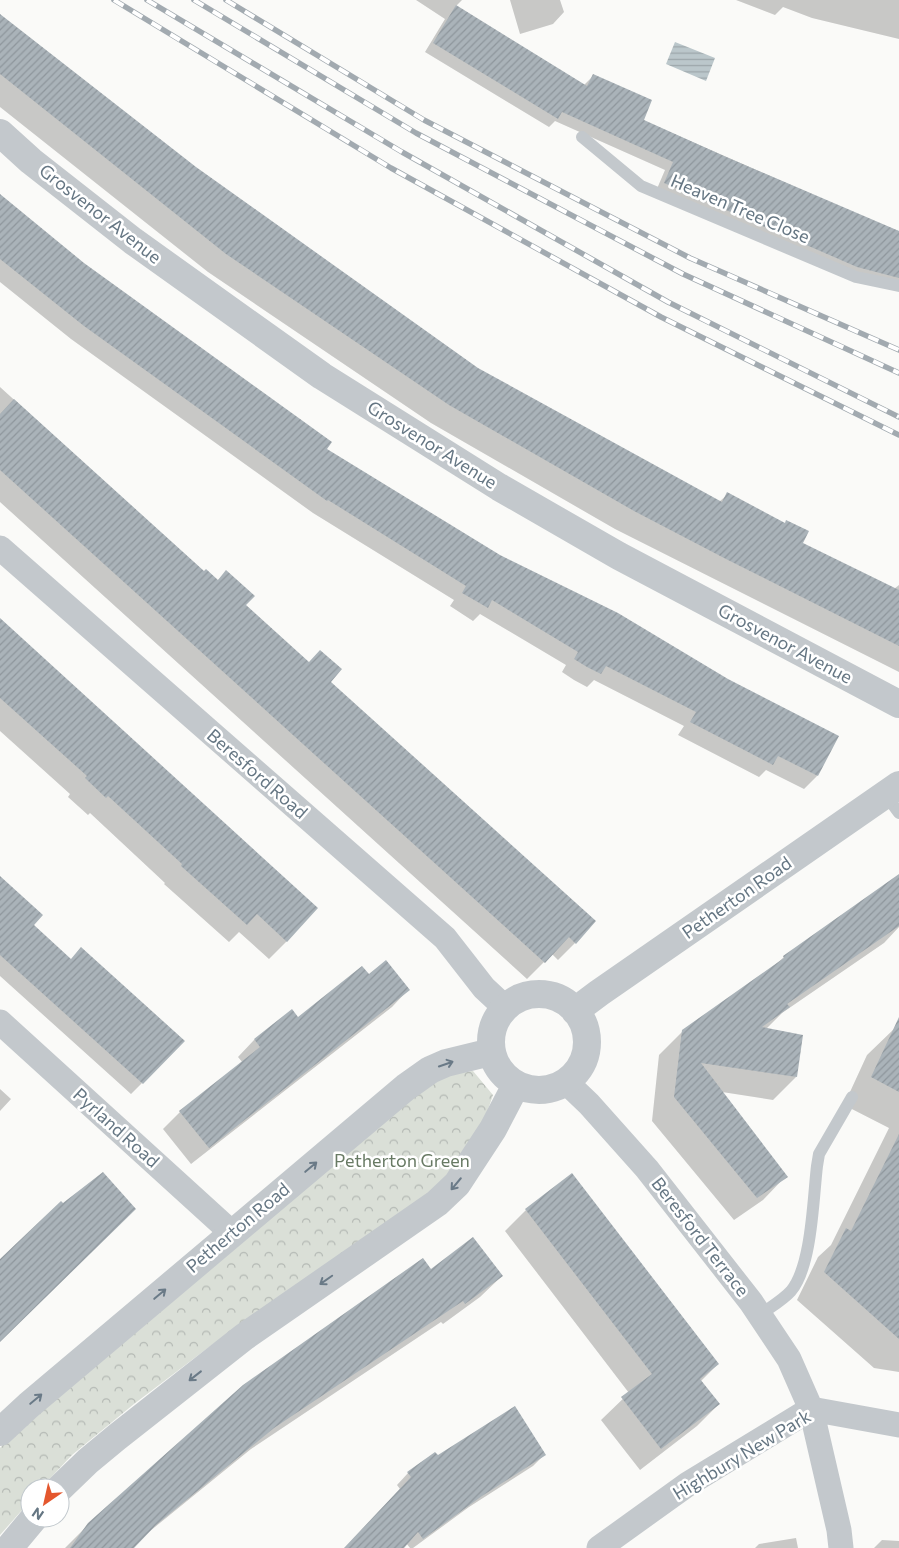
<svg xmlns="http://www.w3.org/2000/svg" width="899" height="1548" viewBox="0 0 899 1548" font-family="Commissioner,sans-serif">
  <defs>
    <pattern id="park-crowns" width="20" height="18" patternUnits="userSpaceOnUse" patternTransform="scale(1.25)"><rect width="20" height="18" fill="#dadfd7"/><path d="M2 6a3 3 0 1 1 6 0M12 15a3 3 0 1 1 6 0" fill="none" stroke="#b4b9b4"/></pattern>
    <pattern id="water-rules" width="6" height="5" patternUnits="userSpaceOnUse" patternTransform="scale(1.25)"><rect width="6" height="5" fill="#bbc7cb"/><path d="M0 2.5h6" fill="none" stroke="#9ca6aa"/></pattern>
    <pattern id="building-hatch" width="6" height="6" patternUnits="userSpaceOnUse" patternTransform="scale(1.25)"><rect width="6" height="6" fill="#aab3b9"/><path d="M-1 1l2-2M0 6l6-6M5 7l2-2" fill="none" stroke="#8e969c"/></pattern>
  </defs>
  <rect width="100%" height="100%" fill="#fafaf8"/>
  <!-- park -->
  <path fill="url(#park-crowns)" d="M 473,1071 L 493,1095 L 484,1121 L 449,1178 L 320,1271 L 209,1347 L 134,1404 L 72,1455 L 41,1488 L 30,1488 L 30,1501 L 0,1535 L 0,1448 L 8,1439 L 413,1094 L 451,1073 Z"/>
  <!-- water -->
  <path fill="url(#water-rules)" d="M 675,42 L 715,58 L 706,81 L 666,64 Z"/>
  <!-- shadow -->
  <path fill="#0003" d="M 416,0 L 462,0 L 455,7 L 584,85 L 593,76 L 642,120 L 887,227 L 899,231 L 899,289 L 656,191 L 665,170 L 555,121 L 549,127 L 425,52 L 445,19 Z
    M 510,0 L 560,0 L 564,12 L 553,24 L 520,34 Z
    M 736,0 L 899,0 L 899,39 L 812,18 L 783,7 L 775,15 Z
    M 0,16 L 196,168 L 478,369 L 719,502 L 728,494 L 801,543 L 894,589 L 899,585 L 899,672 L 615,529 L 431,423 L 208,272 L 0,107 Z
    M 0,196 L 84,264 L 325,449 L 499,556 L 728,680 L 837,736 L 817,776 L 804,789 L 766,770 L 759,777 L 678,735 L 684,726 L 594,680 L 587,687 L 574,680 L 562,672 L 566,665 L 480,614 L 473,621 L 450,606 L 454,600 L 313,513 L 71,339 L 0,282 Z
    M 0,387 L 204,572 L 217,581 L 226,572 L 245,605 L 594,922 L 575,943 L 558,960 L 552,954 L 527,979 L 0,502 Z
    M 0,620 L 287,941 L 269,959 L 239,932 L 229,942 L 164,884 L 165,883 L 90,813 L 88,815 L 68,797 L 70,794 L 0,731 Z
    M 899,875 L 899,927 L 884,943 L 782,1013 L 766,1029 L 796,1077 L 773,1100 L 722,1092 L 786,1176 L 763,1200 L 734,1220 L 652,1121 L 659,1055 L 683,1031 L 774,966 L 784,957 Z
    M 0,878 L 142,1083 L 131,1094 L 0,976 Z
    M 369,976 L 408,990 L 392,1007 L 191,1164 L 163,1129 L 180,1112 L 243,1063 L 238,1057 L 254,1040 L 292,1011 L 298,1019 Z
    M 895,1028 L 899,1030 L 899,1372 L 874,1368 L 797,1300 L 818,1257 L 831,1245 L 889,1128 L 844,1105 L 867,1055 Z
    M 0,1089 L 11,1099 L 0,1111 Z
    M 526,1210 L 718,1364 L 701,1381 L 719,1404 L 697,1426 L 640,1470 L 601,1420 L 629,1393 L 505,1231 Z
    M 431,1270 L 502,1276 L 480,1297 L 443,1324 L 441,1322 L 251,1449 L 139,1540 L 133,1548 L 65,1548 L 89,1524 Z
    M 544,1455 L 533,1466 L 469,1507 L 413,1548 L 410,1548 L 406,1543 L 402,1548 L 345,1548 L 400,1489 L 397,1485 L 408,1473 L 437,1457 Z
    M 796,1538 L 798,1548 L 755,1548 L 759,1544 Z
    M 882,1540 L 899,1541 L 899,1548 L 874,1548 Z"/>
  <!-- building -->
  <path fill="url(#building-hatch)" d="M 456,5 L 587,86 L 593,74 L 652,100 L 644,120 L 724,156 L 899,231 L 899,278 L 857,267 L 664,183 L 673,162 L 562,112 L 558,119 L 433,43 Z
    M 0,14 L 196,167 L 478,368 L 722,502 L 727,492 L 785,523 L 786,520 L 809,531 L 803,543 L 899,590 L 899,646 L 726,559 L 634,511 L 449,405 L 226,254 L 0,74 Z
    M 0,194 L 84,263 L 332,442 L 327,449 L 500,555 L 618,613 L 728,679 L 839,736 L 818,776 L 778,756 L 773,765 L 690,722 L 696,712 L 606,666 L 601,674 L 587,667 L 574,659 L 578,652 L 492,600 L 488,608 L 462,593 L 466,586 L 328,500 L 327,501 L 84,326 L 0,259 Z
    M 14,399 L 204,571 L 206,569 L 218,580 L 226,570 L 255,596 L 246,605 L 309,662 L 320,650 L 342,669 L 331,682 L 596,921 L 576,944 L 569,937 L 545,963 L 0,470 L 0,414 Z
    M 0,618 L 318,908 L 287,942 L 257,914 L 247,925 L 181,866 L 182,864 L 108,796 L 106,798 L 85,778 L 87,776 L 0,698 Z
    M 899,874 L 899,926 L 787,1004 L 790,1007 L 762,1027 L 803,1035 L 797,1077 L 701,1063 L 788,1177 L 757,1198 L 674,1097 L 682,1030 L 784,958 L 783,956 Z
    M 0,876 L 43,915 L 34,925 L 71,959 L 81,947 L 185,1041 L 143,1084 L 0,955 Z
    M 386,960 L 410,990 L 209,1148 L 179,1111 L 260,1047 L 254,1039 L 292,1009 L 298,1017 L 362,966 L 369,974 Z
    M 899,1017 L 899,1092 L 871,1077 Z
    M 899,1134 L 899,1339 L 824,1272 L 846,1228 L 851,1231 Z
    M 103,1172 L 136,1209 L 0,1342 L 0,1259 L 61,1201 L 63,1203 Z
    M 572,1173 L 719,1364 L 700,1379 L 720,1404 L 661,1449 L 621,1397 L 652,1374 L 525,1209 Z
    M 473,1237 L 503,1276 L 465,1304 L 463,1301 L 274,1428 L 156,1525 L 134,1548 L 70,1548 L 88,1523 L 243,1385 L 423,1258 L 431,1269 Z
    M 515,1406 L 546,1455 L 482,1496 L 423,1539 L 418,1532 L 404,1548 L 344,1548 L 411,1477 L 407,1472 L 435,1452 L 438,1455 Z"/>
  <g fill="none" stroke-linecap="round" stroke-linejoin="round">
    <!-- service -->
    <path stroke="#c3c8cc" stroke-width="12" d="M 582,137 L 641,186 L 856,277 L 899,286
      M 885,794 L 899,813
      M 760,1315 C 769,1308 783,1300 791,1291 C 812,1266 813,1199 817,1166 L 819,1154 L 852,1097"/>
    <!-- minor -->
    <path stroke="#c3c8cc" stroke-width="25" d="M 0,548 L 445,938 L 484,988 L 498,1001 L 504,1010
      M 0,1022 L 232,1233
      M 566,1082 L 589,1104 L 647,1169 L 751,1302 L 789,1359 L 811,1409 L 839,1530 L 841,1548
      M 599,1548 L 688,1484 L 811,1409 L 899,1425"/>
    <!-- tertiary -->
    <path stroke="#c3c8cc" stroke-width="28" d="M 0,133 L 31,161 L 133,241 L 322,376 L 499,487 L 619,556 L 899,704
      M491 1042a48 48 0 1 1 96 0a48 48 0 1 1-96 0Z
      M 575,1011 L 599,993 L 899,785
      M 0,1432 L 29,1405 L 406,1087 L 430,1070 L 446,1063 L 491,1052
      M 60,1488 L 88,1461 L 117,1437 L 244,1337 L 437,1203 L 457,1184 L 493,1129 L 516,1085
      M 9,1548 L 34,1518"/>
    <!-- rail casing -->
    <g stroke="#a2aab0" stroke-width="5.5">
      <path id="rail" d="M 114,0 L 391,168 L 661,317 L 899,435
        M 147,0 L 402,152 L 668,302 L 899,417
        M 194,0 L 416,133 L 683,274 L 899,373
        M 226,0 L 424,120 L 690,258 L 899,350"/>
    </g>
    <!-- rail -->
    <use href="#rail" stroke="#fff" stroke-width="4" stroke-dasharray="11" stroke-linecap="butt"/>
  </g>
  <!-- one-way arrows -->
  <defs><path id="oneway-shaft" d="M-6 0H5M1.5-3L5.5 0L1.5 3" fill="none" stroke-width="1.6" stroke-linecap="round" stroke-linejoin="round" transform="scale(1.25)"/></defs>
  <g stroke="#6a7a87">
    <use href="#oneway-shaft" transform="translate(446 1064) rotate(-19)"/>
    <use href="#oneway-shaft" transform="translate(311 1167) rotate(-40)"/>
    <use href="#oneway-shaft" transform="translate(456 1184) rotate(130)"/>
    <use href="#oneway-shaft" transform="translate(326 1280) rotate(145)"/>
    <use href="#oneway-shaft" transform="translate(160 1294) rotate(-40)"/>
    <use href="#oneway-shaft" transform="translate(195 1376) rotate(142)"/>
    <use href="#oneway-shaft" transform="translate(36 1399) rotate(-40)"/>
  </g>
  <g text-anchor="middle" stroke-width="5" stroke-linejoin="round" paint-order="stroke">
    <!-- street labels -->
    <g font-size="18" fill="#657683" stroke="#fff">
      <text transform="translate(740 209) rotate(23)" y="6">Heaven Tree Close</text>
      <text transform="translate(100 214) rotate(38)" y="6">Grosvenor Avenue</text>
      <text transform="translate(432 445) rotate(32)" y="6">Grosvenor Avenue</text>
      <text transform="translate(785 644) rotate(28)" y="6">Grosvenor Avenue</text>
      <text transform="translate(257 774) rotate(41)" y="6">Beresford Road</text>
      <text transform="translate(737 898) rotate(-35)" y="6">Petherton Road</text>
      <text transform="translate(116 1128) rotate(42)" y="6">Pyrland Road</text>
      <text transform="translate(238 1228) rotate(-40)" y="6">Petherton Road</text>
      <text transform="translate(700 1237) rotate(52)" y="6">Beresford Terrace</text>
      <text transform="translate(742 1455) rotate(-31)" y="6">Highbury New Park</text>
    </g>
    <!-- park labels -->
    <g font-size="18" fill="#687a64" stroke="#fff">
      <text x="402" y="1167">Petherton Green</text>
    </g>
  </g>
  <!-- north arrow -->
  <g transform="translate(45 1503) rotate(214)"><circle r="24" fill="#ffffff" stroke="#c1c8cd"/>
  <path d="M0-4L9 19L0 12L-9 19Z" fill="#e4572e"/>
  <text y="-8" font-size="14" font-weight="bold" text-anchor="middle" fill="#657683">N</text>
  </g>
</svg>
